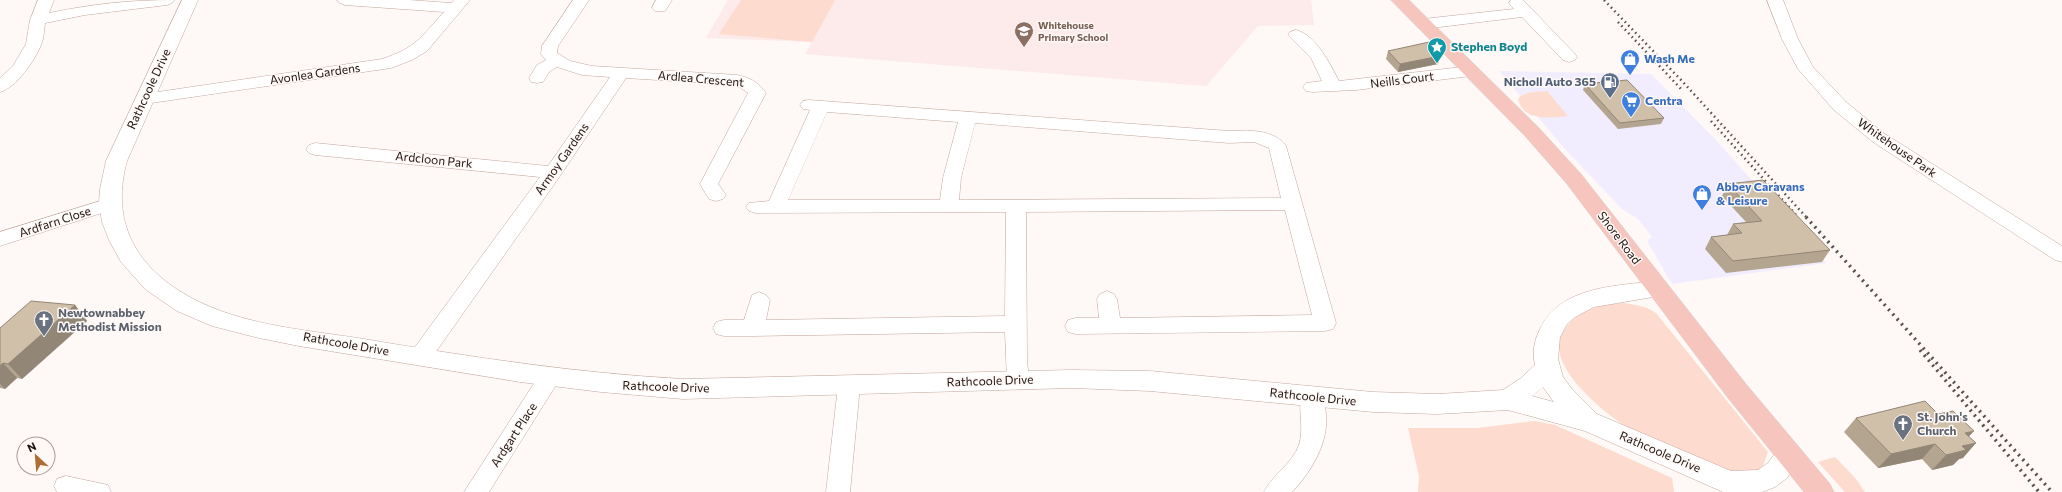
<svg xmlns="http://www.w3.org/2000/svg" width="2062" height="492" viewBox="0 0 2062 492" font-family="Commissioner,sans-serif">
  <rect width="100%" height="100%" fill="#fef8f6"/>
  <!-- commercial -->
  <path fill="#f1edfe" d="M 1499,71 L 1651,74 L 1715,139 L 1826,263 L 1672,284 L 1648,243 L 1648,240 L 1652,237 L 1638,219 L 1622,209 L 1564,148 Z"/>
  <!-- education -->
  <path fill="#fcebea" d="M 728,0 L 1311,0 L 1314,25 L 1258,26 L 1206,86 L 805,54 L 812,42 L 706,38 Z"/>
  <!-- green -->
  <path fill="#fddbce" d="M 741,0 L 835,0 L 812,42 L 719,34 Z
    M 1547,91 L 1568,116 C 1552,118 1523,122 1518,99 C 1524,91 1538,92 1547,91 Z
    M 1624,303 C 1636,305 1646,306 1656,313 L 1768,452 L 1762,469 L 1753,475 C 1746,474 1739,475 1732,473 C 1719,471 1705,462 1693,457 C 1670,447 1646,438 1624,425 C 1602,411 1555,372 1559,342 C 1560,336 1564,331 1567,326 C 1582,308 1602,304 1624,303 Z
    M 1534,421 L 1555,425 L 1672,478 L 1674,492 L 1418,492 L 1419,476 L 1408,428 L 1478,428 Z
    M 1835,457 L 1856,479 L 1865,492 L 1845,492 L 1818,462 Z"/>
  <g fill="none" stroke-linecap="round" stroke-linejoin="round">
    <!-- street casing -->
    <g stroke="#c3a79c" stroke-width="1">
      <path id="street" d="M 38,0 L 54,0 L 49,13 C 93,4 129,0 175,0 L 172,3 L 167,5 L 85,15 L 45,23 C 44,30 44,39 41,45 C 35,60 16,88 0,92 L 0,78 L 13,66 L 26,44 L 30,20 Z
        M 337,0 L 409,0 L 451,3 L 454,0 L 470,0 L 427,51 L 412,60 L 391,68 L 144,104 L 138,103 L 135,99 L 138,95 L 144,94 L 382,59 C 416,48 421,37 444,12 L 345,5 L 340,3 Z
        M 573,0 L 589,0 L 558,46 L 557,53 L 570,61 L 592,66 L 737,75 C 751,78 758,82 766,93 L 718,184 L 726,195 L 723,199 L 716,201 L 709,199 L 700,184 L 748,93 L 737,85 L 626,78 L 560,176 L 428,363 L 420,365 L 412,363 L 409,357 L 412,351 L 540,177 L 315,155 L 309,153 L 306,149 L 309,145 L 315,143 L 548,166 L 610,77 L 582,75 L 557,67 L 549,72 L 543,82 L 537,83 L 531,82 L 529,78 L 537,65 L 546,60 L 541,54 L 542,46 Z
        M 656,0 L 672,0 L 665,11 L 655,11 L 652,8 Z
        M 1511,0 L 1523,0 L 1575,54 L 1577,57 L 1575,60 L 1569,62 L 1563,60 L 1522,17 L 1423,29 L 1417,27 L 1415,24 L 1417,21 L 1423,19 L 1514,9 L 1509,3 Z
        M 1767,0 L 1783,0 L 1798,39 L 1813,67 L 1846,102 L 1885,134 L 2062,246 L 2062,262 L 2055,260 L 1873,142 L 1834,110 L 1798,69 L 1782,39 Z
        M 1296,30 C 1316,35 1330,64 1339,81 L 1471,66 L 1477,67 L 1479,71 L 1477,75 L 1471,76 L 1356,90 L 1312,92 L 1306,91 L 1303,87 L 1306,83 L 1322,81 L 1311,58 L 1288,35 L 1290,32 Z
        M 809,100 L 1229,131 C 1247,130 1274,129 1286,146 L 1336,323 L 1333,329 L 1325,331 L 1076,334 L 1068,332 L 1065,326 L 1068,320 L 1076,318 L 1099,318 L 1097,299 L 1100,294 L 1107,291 L 1114,294 L 1117,299 L 1120,318 L 1312,315 L 1285,210 L 1026,212 L 1027,361 L 1029,380 L 1026,386 L 1018,389 L 1010,386 L 1007,380 L 1005,332 L 753,336 L 724,336 L 716,334 L 713,328 L 716,322 L 724,320 L 744,320 L 752,295 L 759,292 L 766,295 L 770,300 L 766,320 L 1005,316 L 1006,212 L 756,213 L 749,211 L 746,207 L 749,203 L 769,201 L 810,110 L 803,109 L 800,105 L 803,101 ZM 827,112 L 958,122 L 943,178 L 940,200 L 788,200 ZM 975,123 L 1229,143 L 1254,142 L 1269,148 L 1281,198 L 959,200 L 961,178 Z
        M 110,198 L 117,200 L 120,204 L 117,208 L 0,246 L 0,232 Z
        M 550,368 L 558,371 L 561,377 L 489,492 L 464,492 L 542,371 Z
        M 849,377 L 857,380 L 860,386 L 850,492 L 826,492 L 838,386 L 841,380 Z
        M 1311,388 L 1319,391 C 1338,426 1317,466 1292,492 L 1264,492 C 1272,475 1292,464 1299,445 C 1305,427 1296,403 1303,391 Z
        M 66,476 L 108,485 L 111,492 L 57,492 L 54,486 L 57,479 Z"/>
    </g>
    <!-- secondary casing -->
    <g stroke="#c3a79c" stroke-width="1">
      <path id="secondary" d="M 182,0 L 198,0 L 127,161 C 112,215 130,259 178,290 C 232,325 301,329 364,339 C 470,357 576,373 683,379 L 1072,370 L 1150,371 L 1373,392 L 1438,394 L 1503,390 L 1521,378 L 1535,365 C 1532,352 1534,341 1540,329 C 1560,286 1616,286 1657,281 L 1665,283 L 1668,289 L 1665,295 L 1594,307 L 1575,317 L 1567,324 L 1560,337 L 1558,359 L 1563,377 L 1572,389 L 1597,414 L 1731,471 L 1758,470 L 1768,463 L 1780,447 L 1789,444 L 1798,447 L 1802,455 L 1787,478 L 1775,487 L 1762,492 L 1723,492 L 1585,431 L 1508,410 L 1438,414 L 1373,412 L 1150,391 L 1072,388 L 683,399 L 601,392 L 520,382 L 299,346 L 259,338 L 212,326 L 177,311 L 145,289 L 121,262 L 109,240 L 102,222 L 99,203 L 100,189 L 106,161 ZM 1543,387 L 1554,402 L 1532,396 Z"/>
    </g>
    <!-- primary casing -->
    <g stroke="#d6d4d4" stroke-width="1">
      <path id="primary" d="M 1391,0 L 1409,0 L 1539,128 L 1581,174 L 1746,384 L 1830,484 L 1834,492 L 1804,492 L 1728,398 L 1567,184 L 1525,136 Z"/>
    </g>
    <!-- street -->
    <use href="#street" fill="#fff" fill-rule="evenodd"/>
    <!-- secondary -->
    <use href="#secondary" fill="#fff" fill-rule="evenodd"/>
    <!-- primary -->
    <use href="#primary" fill="#f6c5bd" fill-rule="evenodd"/>
    <!-- rail-far1 -->
    <path stroke="#59504c" stroke-width="2.5" stroke-dasharray="1.5 3.5" stroke-linecap="butt" d="M 1604,0 L 1682,81 L 1807,218
      M 1618,22 L 1682,90
      M 1711,121 L 1798,217"/>
    <!-- rail -->
    <path stroke="#59504c" stroke-width="3.5" stroke-dasharray="2 4.5" stroke-linecap="butt" d="M 1806,217 L 2052,492
      M 1920,350 L 2039,492"/>
  </g>
  <!-- wall -->
  <path fill="#b4a591" d="M 1432,49 L 1440,56 L 1438,64 L 1398,72 L 1386,59 L 1388,51 Z
    M 1585,84 L 1664,118 L 1661,124 L 1618,129 L 1583,90 Z
    M 1728,184 L 1830,250 L 1822,262 L 1726,273 L 1705,249 L 1711,237 L 1727,235 L 1733,224 L 1746,222 L 1722,196 Z
    M 75,305 L 87,321 L 22,379 L 17,378 L 5,389 L 0,388 L 0,328 Z
    M 1938,414 L 1969,436 L 1963,458 L 1959,459 L 1953,465 L 1932,470 L 1922,459 L 1878,468 L 1844,432 L 1856,418 Z"/>
  <!-- shaded-wall -->
  <path fill="#928676" d="M 1440,56 L 1438,64 L 1398,72 L 1400,64 Z
    M 75,305 L 87,321 L 22,379 L 8,364 Z
    M 3,363 L 17,378 L 5,389 L 0,384 L 0,366 Z
    M 1974,431 L 1960,446 L 1965,433 Z
    M 1976,443 L 1963,458 L 1959,459 L 1953,465 L 1932,470 L 1946,455 L 1962,446 Z
    M 1935,444 L 1922,459 L 1878,468 L 1891,454 Z"/>
  <!-- building -->
  <path fill="#d1c0a9" stroke="#928676" d="M 1434,41 L 1432,49 L 1440,56 L 1400,64 L 1388,51 Z
    M 1627,80 L 1664,118 L 1620,123 L 1585,84 Z
    M 1763,180 L 1830,250 L 1733,261 L 1711,237 L 1742,233 L 1733,224 L 1762,221 L 1728,184 Z
    M 31,301 L 75,305 L 8,364 L 3,363 L 0,366 L 0,328 Z
    M 1925,401 L 1938,414 L 1953,411 L 1974,431 L 1965,433 L 1976,443 L 1962,446 L 1966,450 L 1946,455 L 1935,444 L 1891,454 L 1856,418 Z"/>
  <!-- icons -->
  <defs>
    <g id="school-pin" transform="scale(1)"><path d="M0 17L-7.5 6A9.5 9.5 0 1 1 7.5 6Z" fill="#8d6e63" stroke="#fef8f6"/><path d="M0-5L7-2L0 1L-7-2ZM-4 1L0 2.5L4 1V4Q0 6-4 4Z" fill="#fff"/></g>
    <g id="sight-pin" transform="scale(1)"><path d="M0 17L-7.5 6A9.5 9.5 0 1 1 7.5 6Z" fill="#0f9aa8" stroke="#fef8f6"/><path d="M0-6L1.8-2.2L6-1.7L2.9 1.2L3.7 5.4L0 3.3L-3.7 5.4L-2.9 1.2L-6-1.7L-1.8-2.2Z" fill="#fff"/></g>
    <g id="shop-pin" transform="scale(1)"><path d="M0 17L-7.5 6A9.5 9.5 0 1 1 7.5 6Z" fill="#3f7fe0" stroke="#fef8f6"/><path d="M-5-2.5h2.3a2.7 3.5 0 0 1 5.4 0H5L5.5 6h-11ZM-1.5-2.5h3a1.5 2.3 0 0 0-3 0Z" fill="#fff"/></g>
    <g id="fuel-pin" transform="scale(1)"><path d="M0 17L-7.5 6A9.5 9.5 0 1 1 7.5 6Z" fill="#5c6f8a" stroke="#fef8f6"/><path d="M-5.5-6h7V0h2V4h1.3V-2.5L3-4.5l.8-.8L6-3V5H2.5V1h-1V6h-7ZM-4.2-4.7v3.2H.2V-4.7Z" fill="#fff"/></g>
    <g id="supermarket-pin" transform="scale(1)"><path d="M0 17L-7.5 6A9.5 9.5 0 1 1 7.5 6Z" fill="#3f7fe0" stroke="#fef8f6"/><path d="M-6-5.5h2.5l.6 2H6L4.5 2H-2.5L-4.4-4H-6ZM-1.5 3.2a1.3 1.3 0 1 0 .1 0ZM3 3.2a1.3 1.3 0 1 0 .1 0Z" fill="#fff"/></g>
    <g id="church-pin" transform="scale(1)"><path d="M0 17L-7.5 6A9.5 9.5 0 1 1 7.5 6Z" fill="#6b7280" stroke="#fef8f6"/><path d="M-1.2-6h2.4v3.5h3.3v2.4h-3.3V6h-2.4V-.1h-3.3v-2.4h3.3Z" fill="#fff"/></g>
  </defs>
  <g fill-rule="evenodd">
    <use href="#school-pin" x="1024" y="31"/>
    <use href="#sight-pin" x="1437" y="47"/>
    <use href="#shop-pin" x="1630" y="59"/>
    <use href="#fuel-pin" x="1610" y="82"/>
    <use href="#supermarket-pin" x="1631" y="101"/>
    <use href="#shop-pin" x="1702" y="194"/>
    <use href="#church-pin" x="44" y="320"/>
    <use href="#church-pin" x="1903" y="424"/>
  </g>
  <g text-anchor="middle" stroke-width="3" stroke-linejoin="round" paint-order="stroke">
    <!-- far-education labels -->
    <g font-size="10" font-weight="bold" fill="#785e54" stroke="#fef8f6" text-anchor="start">
      <text x="1038" y="29">Whitehouse<tspan x="1038" dy="12">Primary School</tspan></text>
    </g>
    <!-- culture labels -->
    <g font-size="12" font-weight="bold" fill="#0d838f" stroke="#fef8f6" text-anchor="start">
      <text x="1451" y="51">Stephen Boyd</text>
    </g>
    <!-- shop labels -->
    <g font-size="12" font-weight="bold" fill="#366cbe" stroke="#fef8f6" text-anchor="start">
      <text x="1644" y="63">Wash Me</text>
      <text x="1645" y="105">Centra</text>
      <text x="1716" y="191">Abbey Caravans<tspan x="1716" dy="14">&amp; Leisure</tspan></text>
    </g>
    <!-- street labels -->
    <g font-size="12" fill="#1c120e" stroke="#fef8f6">
      <text transform="translate(315 74) rotate(-8)" y="4">Avonlea Gardens</text>
      <text transform="translate(701 79) rotate(5)" y="4">Ardlea Crescent</text>
      <text transform="translate(1402 80) rotate(-7)" y="4">Neills Court</text>
      <text transform="translate(149 89) rotate(-65)" y="4">Rathcoole Drive</text>
      <text transform="translate(1897 148) rotate(35)" y="4">Whitehouse Park</text>
      <text transform="translate(562 159) rotate(-55)" y="4">Armoy Gardens</text>
      <text transform="translate(434 160) rotate(6)" y="4">Ardcloon Park</text>
      <text transform="translate(55 222) rotate(-18)" y="4">Ardfarn Close</text>
      <text transform="translate(1619 238) rotate(53)" y="4">Shore Road</text>
      <text transform="translate(346 344) rotate(10)" y="4">Rathcoole Drive</text>
      <text transform="translate(990 381) rotate(-2)" y="4">Rathcoole Drive</text>
      <text transform="translate(666 387) rotate(2)" y="4">Rathcoole Drive</text>
      <text transform="translate(1313 397) rotate(6)" y="4">Rathcoole Drive</text>
      <text transform="translate(514 435) rotate(-57)" y="4">Ardgart Place</text>
      <text transform="translate(1660 452) rotate(23)" y="4">Rathcoole Drive</text>
    </g>
    <!-- service labels -->
    <g font-size="12" font-weight="bold" fill="#4e5e75" stroke="#fef8f6" text-anchor="end">
      <text x="1596" y="86">Nicholl Auto 365</text>
    </g>
    <!-- worship labels -->
    <g font-size="12" font-weight="bold" fill="#5b616d" stroke="#fef8f6" text-anchor="start">
      <text x="58" y="317">Newtownabbey<tspan x="58" dy="14">Methodist Mission</tspan></text>
      <text x="1917" y="421">St. John's<tspan x="1917" dy="14">Church</tspan></text>
    </g>
  </g>
  <!-- north arrow -->
  <g transform="translate(36 456) rotate(334)"><circle r="19" fill="#fef8f6" stroke="#a49c99"/>
  <path d="M0-3L7 15L0 10L-7 15Z" fill="#ac6e33"/>
  <text y="-6" font-size="11" font-weight="bold" text-anchor="middle" fill="#1c120e">N</text>
  </g>
</svg>
